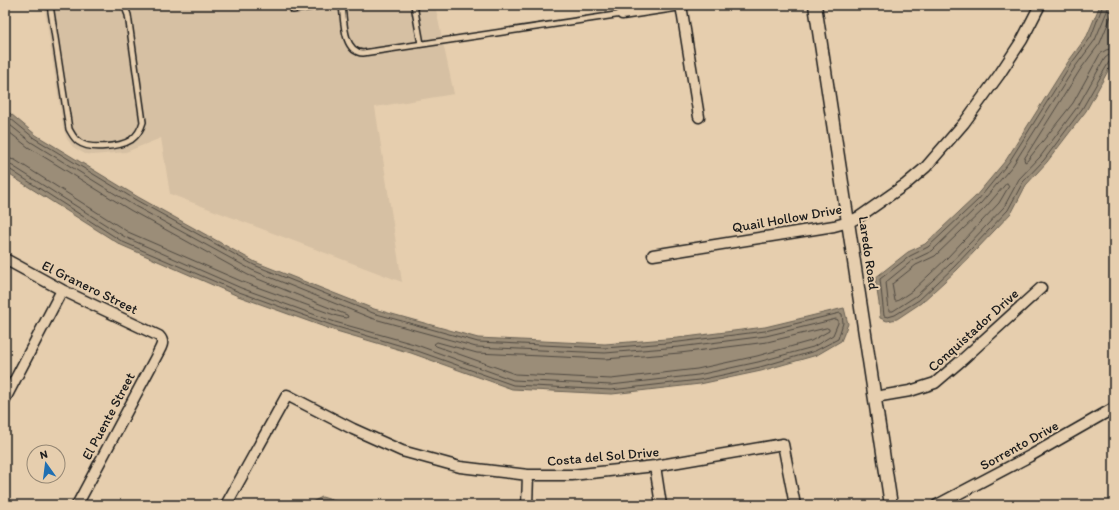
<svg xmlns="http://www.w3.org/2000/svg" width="1119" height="510" viewBox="0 0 1119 510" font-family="Itim,sans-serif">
  <rect width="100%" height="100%" fill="#e6ceae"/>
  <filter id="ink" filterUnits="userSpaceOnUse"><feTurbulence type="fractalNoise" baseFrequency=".025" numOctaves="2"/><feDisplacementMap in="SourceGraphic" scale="8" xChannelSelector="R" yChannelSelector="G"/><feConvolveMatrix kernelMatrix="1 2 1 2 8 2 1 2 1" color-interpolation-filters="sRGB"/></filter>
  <g filter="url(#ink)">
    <!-- built -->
    <path fill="#d6c0a3" d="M 44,5 L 435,5 L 454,94 L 375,107 L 402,282 L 170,194 L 161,138 L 126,152 L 93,155 L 85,154 L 78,150 L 73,147 L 67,139 L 63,127 Z"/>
    <!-- water -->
    <path fill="#9b8d78" stroke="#686053" d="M 1100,5 L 1114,5 L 1114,60 L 1086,111 L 1047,162 L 1026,185 L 1012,212 L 957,270 L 921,303 L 897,319 L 887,321 L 880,318 L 879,303 L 875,278 L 908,252 L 925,244 L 975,197 L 1006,160 L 1068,62 L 1087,36 Z
      M 5,109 L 36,135 L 138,197 L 255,262 L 374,309 L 478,338 L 605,344 L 678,338 L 765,327 L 844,308 L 848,324 L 841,341 L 817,355 L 761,371 L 700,384 L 612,394 L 512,389 L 411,353 L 333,330 L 238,296 L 121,245 L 5,172 Z
      M 322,497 L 348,505 L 309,505 L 310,503 Z"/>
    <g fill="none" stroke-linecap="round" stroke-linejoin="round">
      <!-- shore -->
      <path stroke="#4f4941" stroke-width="1" d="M 1103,5 L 1091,37 L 1071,64 L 1009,162 L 978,200 L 928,247 L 910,256 L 880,279 L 884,316 L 888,317 L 895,315 L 919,300 L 954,267 L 1008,210 L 1023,182 L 1044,160 L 1082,109 L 1109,62 L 1114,59
        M 1108,5 L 1108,9 L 1095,40 L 1075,67 L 1013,165 L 981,203 L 932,251 L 913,260 L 886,282 L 889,311 L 893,311 L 916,296 L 950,264 L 1004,207 L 1019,179 L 1040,157 L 1078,106 L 1105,58 L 1109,55 L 1114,54
        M 1114,9 L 1100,43 L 1080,70 L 1024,159 L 1025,162 L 1027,161 L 1073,103 L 1100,54 L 1106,50 L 1114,48
        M 5,114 L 34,138 L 136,200 L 254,265 L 373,313 L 478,342 L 605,348 L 679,342 L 765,331 L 840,313 L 842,314 L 843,323 L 838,339 L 815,351 L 760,367 L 699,380 L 611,390 L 513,385 L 412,349 L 334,326 L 239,292 L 123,242 L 9,169 L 5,169
        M 5,121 L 31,142 L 133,205 L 252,270 L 371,318 L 476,347 L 605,353 L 679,347 L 766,336 L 836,319 L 838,320 L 838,323 L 833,335 L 813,347 L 758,362 L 698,375 L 611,385 L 513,380 L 414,344 L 335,322 L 241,288 L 125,237 L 11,165 L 5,164
        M 5,129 L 28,147 L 130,210 L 248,275 L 347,315 L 348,317 L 346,318 L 337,316 L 243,282 L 128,232 L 15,160 L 5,158
        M 1007,183 L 1009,186 L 999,203 L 946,259 L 912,291 L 897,301 L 895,301 L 892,284 L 916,265 L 935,256 L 985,208 Z
        M 827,328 L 829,329 L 829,331 L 811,341 L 757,356 L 697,369 L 611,379 L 515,374 L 436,346 L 434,344 L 437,342 L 477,353 L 605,359 L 680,353 L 767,342 Z"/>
      <!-- service casing -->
      <g stroke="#1c1c1c" stroke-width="8">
        <path id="service" d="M 50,5 L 69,129 C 72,134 74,139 79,142 C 89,150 120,147 131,140 C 138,135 141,129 143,122 L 128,15 L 124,5
          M 342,5 C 344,20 343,52 363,53 L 622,14
          M 414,5 L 421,44
          M 293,10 L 325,5"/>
      </g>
      <!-- minor casing -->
      <g stroke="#1c1c1c" stroke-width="13">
        <path id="minor" d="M 681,5 L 699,117
          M 622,14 L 681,5
          M 653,255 L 834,226 L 849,222 L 859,217 L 906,184 L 926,167 L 964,123 L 999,75 L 1022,40 L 1040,5
          M 5,259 L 62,290 L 159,336 C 165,342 161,347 158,353 L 77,505
          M 875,397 L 910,391 L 935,383 L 962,360 L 1041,288
          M 5,399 L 62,290
          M 655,466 L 661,505
          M 226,505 L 287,395 L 353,429 L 402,451 L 460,467 L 528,475 L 572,475 L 655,466 L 783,444 L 795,505
          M 527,505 L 528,475
          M 937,505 L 1030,456 L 1114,408"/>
      </g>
      <!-- tertiary casing -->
      <g stroke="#1c1c1c" stroke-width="15">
        <path id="tertiary" d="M 815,5 L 891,505"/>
      </g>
      <!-- service -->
      <use href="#service" stroke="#e6ceae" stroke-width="5"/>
      <!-- minor -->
      <use href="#minor" stroke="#e6ceae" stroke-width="10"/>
      <!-- tertiary -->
      <use href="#tertiary" stroke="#e6ceae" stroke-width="12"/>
    </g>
  </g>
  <g text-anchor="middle" stroke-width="4" stroke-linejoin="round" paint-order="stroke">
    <!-- street labels -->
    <g font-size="14" fill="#1c1c1c" stroke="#e6ceae">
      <text transform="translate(787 218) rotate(-10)" y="5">Quail Hollow Drive</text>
      <text transform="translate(869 253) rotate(82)" y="5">Laredo Road</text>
      <text transform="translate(90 287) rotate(26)" y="5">El Granero Street</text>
      <text transform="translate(973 330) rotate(-42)" y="5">Conquistador Drive</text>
      <text transform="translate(108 416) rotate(-62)" y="5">El Puente Street</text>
      <text transform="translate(1019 445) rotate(-29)" y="5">Sorrento Drive</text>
      <text transform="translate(603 456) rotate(-5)" y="5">Costa del Sol Drive</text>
    </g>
  </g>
  <!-- margin -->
  <rect width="1119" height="510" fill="none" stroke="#e6ceae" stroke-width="20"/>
  <rect x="10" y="10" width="1099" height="490" fill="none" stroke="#1c1c1c" stroke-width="1.5" filter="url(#ink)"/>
  <!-- north arrow -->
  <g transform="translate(46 464) rotate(346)"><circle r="19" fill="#e6ceae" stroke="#958774"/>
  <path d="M0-3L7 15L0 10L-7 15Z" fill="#1f6fb2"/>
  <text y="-6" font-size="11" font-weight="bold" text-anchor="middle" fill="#1c1c1c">N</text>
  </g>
</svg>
